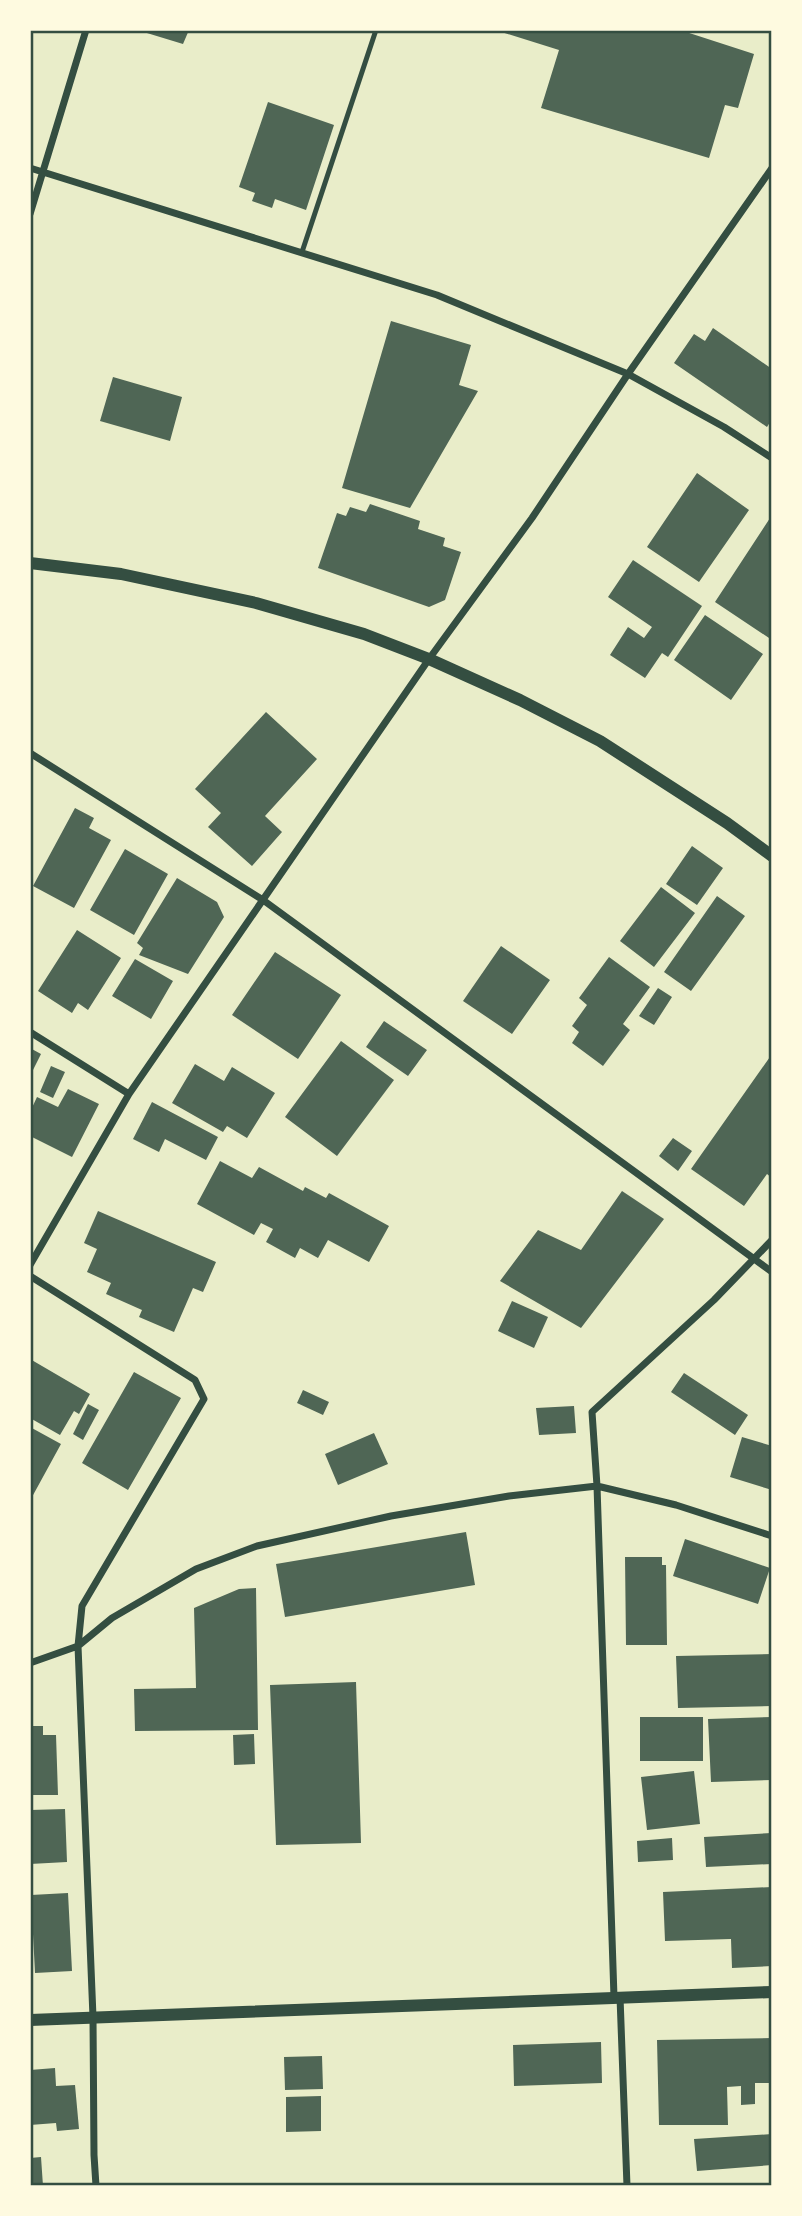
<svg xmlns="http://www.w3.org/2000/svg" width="802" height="2216" viewBox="0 0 802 2216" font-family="Quicksand,sans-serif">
  <rect width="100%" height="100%" fill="#e9edc9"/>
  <!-- building -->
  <path fill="#4f6655" d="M 137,30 L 189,30 L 183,44 Z
    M 495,30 L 680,30 L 754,54 L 738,108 L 725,105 L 709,158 L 541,108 L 559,50 Z
    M 268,102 L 334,125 L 306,210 L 275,199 L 272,208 L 252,201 L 255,193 L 239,187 Z
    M 391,321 L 471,345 L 459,385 L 478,391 L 410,508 L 342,488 Z
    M 713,328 L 772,369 L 772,419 L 767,427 L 674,363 L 694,334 L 705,341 Z
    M 113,377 L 182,397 L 170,441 L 100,421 Z
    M 697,473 L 749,510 L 699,582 L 647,547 Z
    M 370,504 L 420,521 L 418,529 L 445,538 L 443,546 L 461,552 L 445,600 L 429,607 L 318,568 L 337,513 L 346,516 L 350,507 L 366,512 Z
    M 772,515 L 772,640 L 715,602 Z
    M 633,560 L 702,606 L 668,657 L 662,653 L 645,678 L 610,655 L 628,627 L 644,638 L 652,627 L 608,597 Z
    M 705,615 L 763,654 L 731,700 L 674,660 Z
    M 266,712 L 317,759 L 265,816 L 282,832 L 252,866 L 208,827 L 221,813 L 195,789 Z
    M 75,808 L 94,818 L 89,828 L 111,840 L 74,908 L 33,886 Z
    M 692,846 L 723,868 L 697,905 L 666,884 Z
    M 125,849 L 168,874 L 134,935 L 90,910 Z
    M 177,878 L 217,902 L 224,917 L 188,974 L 139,955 L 143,948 L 137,943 Z
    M 661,887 L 695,913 L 654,967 L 620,941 Z
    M 717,896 L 745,916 L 691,991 L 664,972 Z
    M 77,930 L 121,958 L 88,1010 L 78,1003 L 72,1013 L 38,991 Z
    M 501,946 L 550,980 L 512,1034 L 463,1001 Z
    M 275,952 L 341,995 L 298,1059 L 232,1015 Z
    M 609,957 L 650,987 L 623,1024 L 630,1030 L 603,1066 L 572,1043 L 579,1032 L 572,1026 L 587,1005 L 579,998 Z
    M 135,959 L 173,981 L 151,1019 L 112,996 Z
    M 658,988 L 672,997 L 654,1025 L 639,1016 Z
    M 384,1021 L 427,1050 L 408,1076 L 366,1047 Z
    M 341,1041 L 394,1080 L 337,1156 L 285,1117 Z
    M 30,1048 L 41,1054 L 30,1076 Z
    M 772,1054 L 772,1178 L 767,1174 L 744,1206 L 691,1169 Z
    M 195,1064 L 224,1081 L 232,1067 L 275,1093 L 247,1138 L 227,1126 L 223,1132 L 172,1103 Z
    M 51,1066 L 65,1072 L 53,1098 L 40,1092 Z
    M 68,1089 L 99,1104 L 72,1157 L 30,1136 L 30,1112 L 37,1097 L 58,1107 Z
    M 152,1102 L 218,1137 L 206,1160 L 165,1139 L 159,1152 L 133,1139 Z
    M 673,1138 L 692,1151 L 678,1171 L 659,1156 Z
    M 220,1161 L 252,1178 L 259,1167 L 303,1191 L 305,1187 L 326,1198 L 329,1193 L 389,1226 L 369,1262 L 328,1240 L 318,1258 L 300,1248 L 295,1258 L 266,1242 L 273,1229 L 261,1223 L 254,1235 L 197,1204 Z
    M 622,1191 L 664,1219 L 581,1328 L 500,1281 L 538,1230 L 581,1250 Z
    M 98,1211 L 216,1262 L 203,1292 L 193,1288 L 174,1332 L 139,1317 L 142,1310 L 106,1294 L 111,1283 L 87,1272 L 97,1249 L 84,1243 Z
    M 512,1301 L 548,1317 L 534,1348 L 498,1331 Z
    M 30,1359 L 90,1394 L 79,1414 L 74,1411 L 60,1435 L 30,1418 Z
    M 134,1372 L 181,1398 L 128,1490 L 82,1463 Z
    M 684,1373 L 748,1415 L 735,1435 L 671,1392 Z
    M 303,1390 L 329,1402 L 323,1415 L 297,1403 Z
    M 88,1404 L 99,1410 L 83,1440 L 73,1434 Z
    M 574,1406 L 576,1433 L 539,1435 L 536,1408 Z
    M 30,1427 L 61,1444 L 32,1497 L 30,1496 Z
    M 374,1433 L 388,1464 L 338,1485 L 325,1454 Z
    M 742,1437 L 772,1446 L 772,1490 L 730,1477 Z
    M 466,1532 L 475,1585 L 285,1617 L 276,1564 Z
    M 685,1539 L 770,1568 L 758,1604 L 673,1576 Z
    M 625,1557 L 662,1557 L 662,1565 L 666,1565 L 667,1645 L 626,1645 Z
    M 256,1588 L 258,1730 L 135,1731 L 134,1689 L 196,1688 L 194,1608 L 239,1589 Z
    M 772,1654 L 772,1706 L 678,1708 L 676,1656 Z
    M 356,1682 L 361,1843 L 276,1845 L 270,1685 Z
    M 640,1717 L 703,1717 L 703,1761 L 640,1761 Z
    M 772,1717 L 772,1780 L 711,1782 L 708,1719 Z
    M 30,1726 L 43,1726 L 43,1735 L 56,1735 L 58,1795 L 30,1795 Z
    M 254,1734 L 255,1764 L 234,1765 L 233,1735 Z
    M 694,1771 L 700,1824 L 647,1830 L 641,1777 Z
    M 65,1809 L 67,1862 L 30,1864 L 30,1810 Z
    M 772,1833 L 772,1864 L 706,1867 L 704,1837 Z
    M 672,1838 L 673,1860 L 638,1862 L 637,1841 Z
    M 772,1887 L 772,1966 L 732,1968 L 731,1939 L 665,1941 L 663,1892 Z
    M 68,1893 L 72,1971 L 35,1973 L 31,1895 Z
    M 772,2038 L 772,2083 L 755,2083 L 755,2104 L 741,2105 L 741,2086 L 727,2087 L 728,2125 L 659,2125 L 657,2040 Z
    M 601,2042 L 602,2083 L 514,2086 L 513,2045 Z
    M 322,2056 L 323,2089 L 285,2090 L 284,2057 Z
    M 55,2068 L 56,2086 L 75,2085 L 79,2129 L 57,2131 L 56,2123 L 30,2125 L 30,2070 Z
    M 321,2096 L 321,2131 L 286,2132 L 286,2097 Z
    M 772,2134 L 772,2165 L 697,2171 L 694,2139 Z
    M 41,2157 L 43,2186 L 30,2186 L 30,2158 Z"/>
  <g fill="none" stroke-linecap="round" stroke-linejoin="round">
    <!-- service -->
    <path stroke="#344e41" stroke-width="5" d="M 302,252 L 376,30"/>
    <!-- minor -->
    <path stroke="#344e41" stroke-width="7" d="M 30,168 L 437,295 L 628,374 L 724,427 L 772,458
      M 30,214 L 86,30
      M 30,753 L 263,900 L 772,1272
      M 30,1032 L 129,1094
      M 30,1265 L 129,1094 L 429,659 L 532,518 L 628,374 L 772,168
      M 30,1276 L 195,1380 L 204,1399 L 82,1606 L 78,1646 L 93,2017 L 94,2155 L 96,2186
      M 30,1663 L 78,1646 L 112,1618 L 196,1569 L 257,1546 L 391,1516 L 509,1496 L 597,1486 L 676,1505 L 772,1536
      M 614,1997 L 597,1486 L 592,1412 L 714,1300 L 772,1240
      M 620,1997 L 627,2186"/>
    <!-- tertiary -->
    <path stroke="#344e41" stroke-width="12" d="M 30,563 L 121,574 L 256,603 L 364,634 L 429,659 L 520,700 L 600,741 L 727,823 L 772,856
      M 30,2020 L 772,1992"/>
  </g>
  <!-- border -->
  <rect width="802" height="2216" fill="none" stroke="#fefae0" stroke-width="63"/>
  <rect x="32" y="32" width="738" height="2152" fill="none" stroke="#344e41" stroke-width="2.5"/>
</svg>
